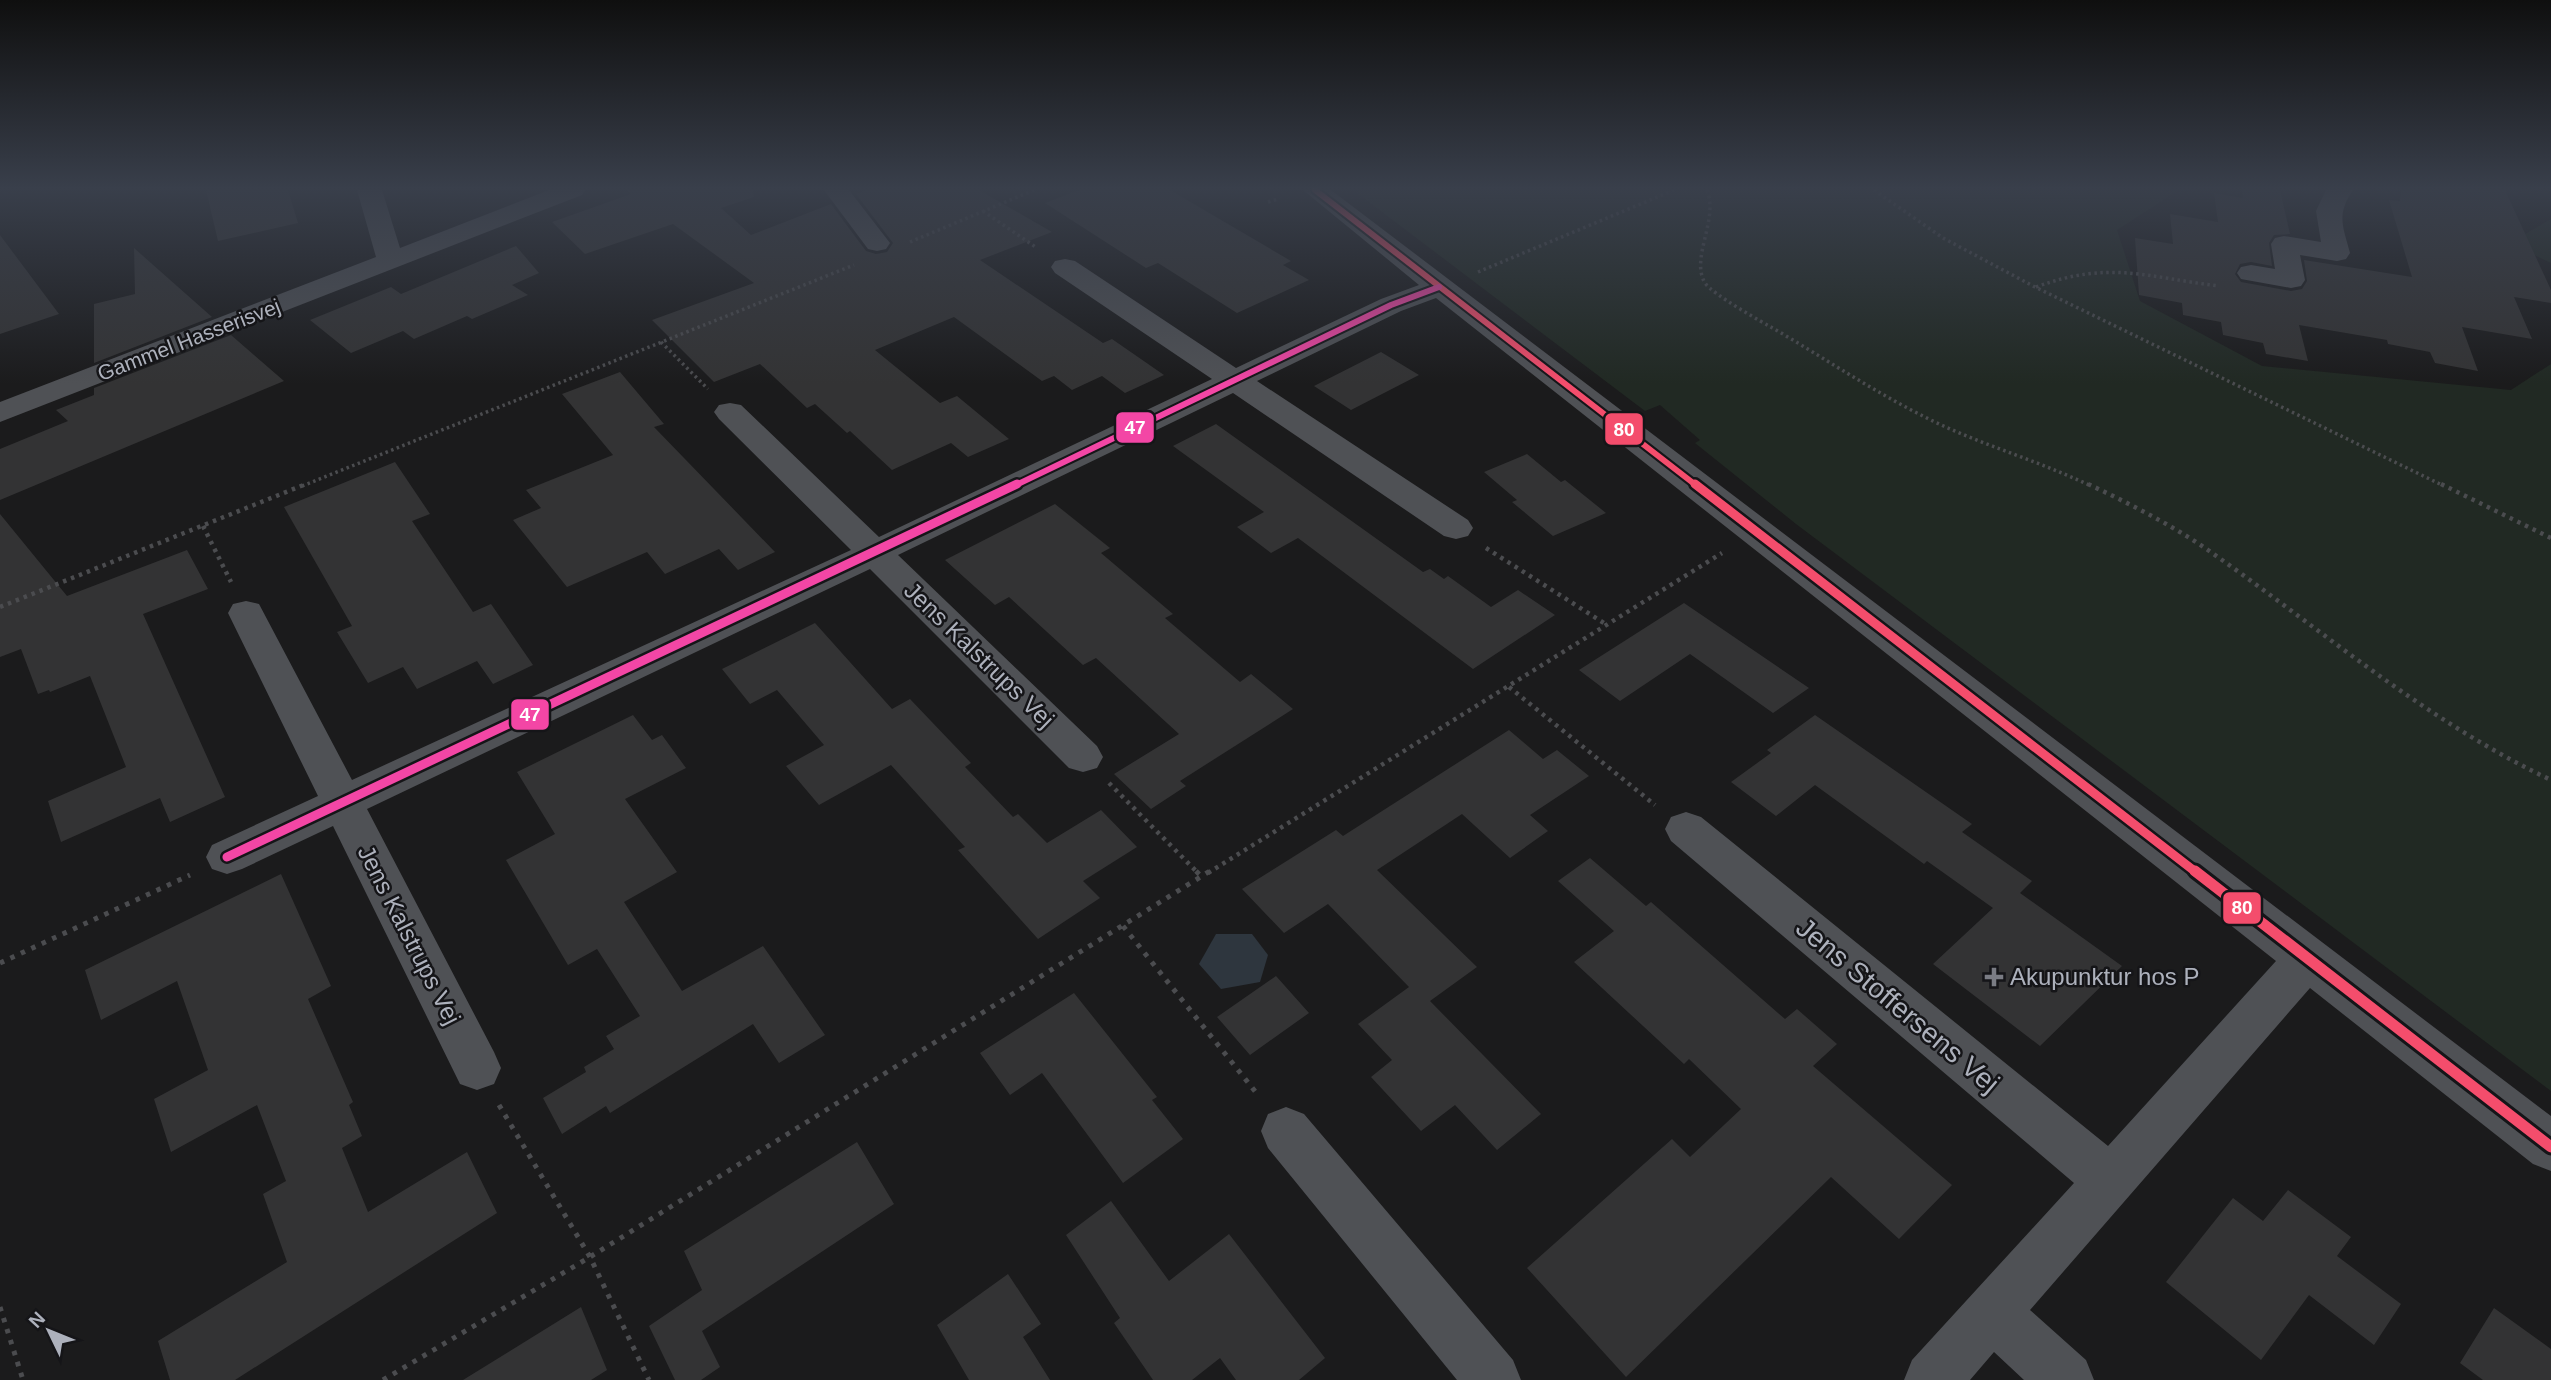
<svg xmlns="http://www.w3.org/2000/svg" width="2551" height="1380" viewBox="0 0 2551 1380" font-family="Arial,sans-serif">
  <rect width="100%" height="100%" fill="#1b1b1c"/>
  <!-- green -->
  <path fill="#212923" d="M 1353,190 L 2179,190 L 2117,230 L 2140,301 L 2262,366 L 2511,390 L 2551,364 L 2551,1091 L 1796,524 L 1695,443 L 1700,440 L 1660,405 L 1645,411 Z
    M 2551,219 L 2551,263 L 2509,243 Z"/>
  <!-- water -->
  <path fill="#2e363e" d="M 1216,934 L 1252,934 L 1268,955 L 1260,982 L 1221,989 L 1199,964 Z"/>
  <!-- building -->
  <path fill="#333334" d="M 206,190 L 288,190 L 298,223 L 218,241 Z
    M 627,190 L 753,190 L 754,197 L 721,208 L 751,235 L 831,204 L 866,251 L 876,254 L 887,252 L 893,243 L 856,194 L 866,190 L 979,190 L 1052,232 L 980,260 L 1103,343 L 1112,339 L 1164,375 L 1125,393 L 1102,376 L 1072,390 L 1054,376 L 1042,381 L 954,317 L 875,350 L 940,403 L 957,396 L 1009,439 L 968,457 L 951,443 L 892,470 L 850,431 L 847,433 L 815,404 L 807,408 L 760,364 L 714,382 L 652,320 L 754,283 L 673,224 L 585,254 L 552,222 L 631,194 Z
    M 1079,190 L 1170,190 L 1291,261 L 1283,265 L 1309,280 L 1237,313 L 1158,263 L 1146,268 L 1045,203 Z
    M 2242,190 L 2280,190 L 2290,234 L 2274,235 L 2269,243 L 2272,266 L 2251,262 L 2240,264 L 2235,274 L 2241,282 L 2291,291 L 2302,289 L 2307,281 L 2304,260 L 2412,277 L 2389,200 L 2400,201 L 2401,190 L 2505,190 L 2551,290 L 2551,303 L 2514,297 L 2532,339 L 2462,327 L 2478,371 L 2435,363 L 2430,352 L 2388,344 L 2387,340 L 2299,325 L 2308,361 L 2266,354 L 2263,343 L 2223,335 L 2221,322 L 2183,315 L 2182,303 L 2139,295 L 2135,238 L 2173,244 L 2170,214 L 2218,222 L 2214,193 L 2243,198 Z
    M 0,235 L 59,314 L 0,334 Z
    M 516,246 L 539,273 L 512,285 L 528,295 L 472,319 L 467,316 L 414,339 L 403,331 L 351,353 L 310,320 L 391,287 L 401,294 Z
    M 134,248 L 212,317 L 94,363 L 94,304 L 135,294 Z
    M 231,335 L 284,381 L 0,500 L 0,449 L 68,421 L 56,410 L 94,395 L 94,388 Z
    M 1381,352 L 1419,375 L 1351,410 L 1314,386 Z
    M 620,372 L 664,424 L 654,427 L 775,552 L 738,570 L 719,549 L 665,574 L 647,552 L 567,587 L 513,520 L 541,508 L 526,490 L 613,455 L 562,394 Z
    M 1216,424 L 1423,572 L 1430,569 L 1444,579 L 1448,576 L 1491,607 L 1518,590 L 1555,615 L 1473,669 L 1298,538 L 1271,553 L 1237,527 L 1264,512 L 1173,446 Z
    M 1527,454 L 1561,482 L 1565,480 L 1606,513 L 1553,536 L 1512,502 L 1517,500 L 1484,472 Z
    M 395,462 L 430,514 L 412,521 L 473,612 L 491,604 L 533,665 L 493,684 L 477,661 L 417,689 L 403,667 L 368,683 L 337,632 L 352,626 L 284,507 Z
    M 1055,504 L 1110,548 L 1101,553 L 1173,614 L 1165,618 L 1240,682 L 1251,674 L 1293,709 L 1180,781 L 1186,786 L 1151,809 L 1114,774 L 1179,734 L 1096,658 L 1083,665 L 1009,597 L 995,605 L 945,560 Z
    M 0,514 L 67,596 L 187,550 L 208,589 L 143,614 L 225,797 L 170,822 L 160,798 L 61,842 L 48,801 L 126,767 L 90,676 L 50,692 L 49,690 L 38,694 L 21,649 L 0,657 Z
    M 1684,603 L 1809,688 L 1773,713 L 1690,654 L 1620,701 L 1579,670 Z
    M 815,623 L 892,709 L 910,699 L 971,763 L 965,767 L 1013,817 L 1018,814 L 1047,843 L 1101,810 L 1137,847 L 1083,881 L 1100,898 L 1038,939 L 958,850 L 965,847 L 891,765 L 819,805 L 786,766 L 824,745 L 777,690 L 750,704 L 722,669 Z
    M 633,715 L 652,740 L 662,735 L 686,768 L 625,799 L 677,872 L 624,902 L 682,991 L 763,946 L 825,1035 L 779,1063 L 753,1024 L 610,1113 L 606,1106 L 562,1134 L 543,1098 L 586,1072 L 584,1067 L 614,1049 L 606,1036 L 640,1016 L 597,949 L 568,965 L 506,860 L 555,834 L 517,772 Z
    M 1815,715 L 1972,824 L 1962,832 L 2032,881 L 2020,893 L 2122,966 L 2040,1046 L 1933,964 L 1993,908 L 1927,861 L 1924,864 L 1815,785 L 1776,816 L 1731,782 L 1771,753 L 1767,750 Z
    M 1509,730 L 1543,759 L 1557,750 L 1589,776 L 1530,815 L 1548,831 L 1510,858 L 1462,814 L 1377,870 L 1477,967 L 1430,1001 L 1541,1114 L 1497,1150 L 1455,1105 L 1421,1131 L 1371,1077 L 1392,1060 L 1358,1024 L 1409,987 L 1328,904 L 1284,933 L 1242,889 L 1336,830 L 1343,836 Z
    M 1590,858 L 1646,906 L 1651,902 L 1785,1019 L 1797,1009 L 1837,1044 L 1813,1066 L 1952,1185 L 1899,1239 L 1831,1177 L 1626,1377 L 1527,1268 L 1672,1139 L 1690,1157 L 1741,1109 L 1689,1059 L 1684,1064 L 1574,962 L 1614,931 L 1558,881 Z
    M 281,874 L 331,986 L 308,999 L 353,1102 L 349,1105 L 362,1136 L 342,1148 L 368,1212 L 467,1152 L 497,1213 L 235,1380 L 170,1380 L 158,1341 L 287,1262 L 263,1194 L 286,1181 L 257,1105 L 171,1152 L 154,1099 L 208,1070 L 177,981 L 101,1020 L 85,970 Z
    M 1276,976 L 1309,1013 L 1250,1055 L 1217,1017 Z
    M 1074,993 L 1157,1097 L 1152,1100 L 1183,1139 L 1123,1183 L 1042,1073 L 1010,1095 L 980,1053 Z
    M 857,1142 L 894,1204 L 702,1331 L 720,1367 L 701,1380 L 675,1380 L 649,1326 L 702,1290 L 684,1251 Z
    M 2288,1190 L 2351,1237 L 2337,1256 L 2401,1304 L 2374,1345 L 2309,1295 L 2261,1360 L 2166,1282 L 2233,1198 L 2263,1221 Z
    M 1111,1201 L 1169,1281 L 1229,1234 L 1325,1358 L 1299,1380 L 1236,1380 L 1220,1358 L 1192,1380 L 1153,1380 L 1114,1323 L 1120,1318 L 1066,1235 Z
    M 1008,1274 L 1041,1324 L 1023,1337 L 1050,1380 L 969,1380 L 937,1325 Z
    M 581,1307 L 607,1370 L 591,1380 L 463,1380 Z
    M 2494,1308 L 2551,1349 L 2551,1380 L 2483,1380 L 2460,1363 Z"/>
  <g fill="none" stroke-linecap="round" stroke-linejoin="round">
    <!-- path-far2 -->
    <path stroke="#4b4c4f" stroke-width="3.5" stroke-dasharray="2.5 3.5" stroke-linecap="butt" d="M 1707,190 C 1719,220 1690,258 1705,283 C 1712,294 1762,322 1776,330 C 1824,358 1870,389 1919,414 C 1974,443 2035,459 2091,486
      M 1874,190 L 1943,238 L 2035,287 L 2444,486
      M 1268,202 L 1278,199
      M 983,211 L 1037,248
      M 910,242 L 1034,190
      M 1478,272 L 1674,190
      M 2036,287 C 2110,260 2145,277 2219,286
      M 661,342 L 708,389
      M 302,486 L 854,265"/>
    <!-- path-far1 -->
    <path stroke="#4b4c4f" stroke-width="4.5" stroke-dasharray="3.5 5" stroke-linecap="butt" d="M 2088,484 C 2128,503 2168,523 2205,548 C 2320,628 2424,720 2551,780
      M 2441,484 L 2551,538
      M 203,526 L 231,582
      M 1486,548 L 1607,625
      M 0,607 L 306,484
      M 1509,687 L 1655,805
      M 1109,783 L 1198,873
      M 1208,873 L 1722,553"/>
    <!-- path -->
    <path stroke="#4b4c4f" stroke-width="5" stroke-dasharray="4.5 7" stroke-linecap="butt" d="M 1196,871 L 1202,877
      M 1123,926 L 1258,1095
      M 0,963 L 190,875
      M 499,1105 L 590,1257 L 649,1380
      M 0,1307 L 23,1380
      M 383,1380 L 590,1257 L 1210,871"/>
    <!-- minor -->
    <path fill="#4f5155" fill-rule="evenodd" d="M 357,190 L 382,190 L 400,248 L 549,190 L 585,190 L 582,195 L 0,422 L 0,402 L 376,257 Z
      M 824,190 L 849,190 L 890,243 L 886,249 L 877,251 L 868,249 Z
      M 1303,190 L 1331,190 L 2551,1116 L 2551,1171 L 2533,1164 L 2310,988 L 2030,1310 L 2086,1360 L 2094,1380 L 2024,1380 L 1994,1352 L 1970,1380 L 1904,1380 L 1912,1360 L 2074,1183 L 1671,841 L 1665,829 L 1671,817 L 1686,812 L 1701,817 L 2108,1146 L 2276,961 L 1436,298 L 1401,311 L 1257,381 L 1468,520 L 1473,528 L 1468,536 L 1456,539 L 1444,536 L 1233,393 L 898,555 L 1097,746 L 1103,757 L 1097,768 L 1083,772 L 1069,768 L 870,569 L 367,809 L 494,1052 L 501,1068 L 494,1084 L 477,1090 L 460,1084 L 333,826 L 242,869 L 227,874 L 212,869 L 206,857 L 212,845 L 318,796 L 228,613 L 233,604 L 246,601 L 259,604 L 352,780 L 851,550 L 719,419 L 714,412 L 719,405 L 730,403 L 741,405 L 879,537 L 1212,379 L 1055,273 L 1051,267 L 1055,261 L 1065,259 L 1075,261 L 1236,368 L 1381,299 L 1419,285 Z
      M 2326,190 L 2353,190 C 2336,215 2343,226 2350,253 L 2346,259 L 2337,261 L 2300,255 L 2305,280 L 2301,286 L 2291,288 L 2241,279 L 2237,273 L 2241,267 L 2251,265 L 2275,269 L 2271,244 L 2275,238 L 2284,236 L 2321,242 L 2316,211 Z
      M 1286,1107 L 1304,1114 L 1513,1360 L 1521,1380 L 1457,1380 L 1268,1148 L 1261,1131 L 1268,1114 Z"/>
    <!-- bus-1-far2 casing -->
    <g stroke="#151518" stroke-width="10">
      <path id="bus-1-far2" d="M 1315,190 L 1697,486"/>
    </g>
    <!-- bus-1-far1 casing -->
    <g stroke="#151518" stroke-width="14">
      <path id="bus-1-far1" d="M 1695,484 L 2197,873"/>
    </g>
    <!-- bus-1 casing -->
    <g stroke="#151518" stroke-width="17">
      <path id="bus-1" d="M 2195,871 L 2551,1147"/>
    </g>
    <!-- bus-2-far1 casing -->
    <g stroke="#151518" stroke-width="10">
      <path id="bus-2-far1" d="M 1014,486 L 1391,305 L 1439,287"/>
    </g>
    <!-- bus-2 casing -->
    <g stroke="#151518" stroke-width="14">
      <path id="bus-2" d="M 227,857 L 1017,484"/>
    </g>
    <!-- bus-1-far2 -->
    <use href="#bus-1-far2" stroke="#f44d6c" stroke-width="6"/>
    <!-- bus-1-far1 -->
    <use href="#bus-1-far1" stroke="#f44d6c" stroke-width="9"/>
    <!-- bus-1 -->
    <use href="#bus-1" stroke="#f44d6c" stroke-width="11"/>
    <!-- bus-2-far1 -->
    <use href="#bus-2-far1" stroke="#f346a5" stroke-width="6"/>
    <!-- bus-2 -->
    <use href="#bus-2" stroke="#f346a5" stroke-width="9"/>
  </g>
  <!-- sky -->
  <linearGradient id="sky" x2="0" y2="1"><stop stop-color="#0f0f0f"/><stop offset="0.49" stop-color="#393f4b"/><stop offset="1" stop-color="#393f4b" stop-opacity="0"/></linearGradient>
  <rect width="2551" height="384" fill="url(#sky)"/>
  <!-- markers -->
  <path fill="#7a7c84" stroke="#151518" stroke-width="2.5" d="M1990.5 966.5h7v7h7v7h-7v7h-7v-7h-7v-7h7z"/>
  <g text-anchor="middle" stroke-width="5" stroke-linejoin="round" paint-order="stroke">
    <!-- far-street labels -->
    <g font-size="21" fill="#adb1bc" stroke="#151518">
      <text transform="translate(189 340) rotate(-21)" y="7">Gammel Hasserisvej</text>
    </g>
    <!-- street labels -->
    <g font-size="24" fill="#adb1bc" stroke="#151518">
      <text transform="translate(979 655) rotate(44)" y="8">Jens Kalstrups Vej</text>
      <text transform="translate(409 935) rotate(63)" y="8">Jens Kalstrups Vej</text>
    </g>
    <!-- poi labels -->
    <g font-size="24" fill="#adb1bc" stroke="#151518" text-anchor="start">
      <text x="2010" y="985">Akupunktur hos P</text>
    </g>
    <!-- near-street labels -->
    <g font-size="28" fill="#adb1bc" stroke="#151518">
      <text transform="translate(1898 1005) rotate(40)" y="10">Jens Stoffersens Vej</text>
    </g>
  </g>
  <g stroke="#151518" stroke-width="2.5">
    <rect x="1115" y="411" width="40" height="33" rx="7" fill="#f346a5"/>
    <rect x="1604" y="412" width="40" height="34" rx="7" fill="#f44d6c"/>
    <rect x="510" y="698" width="40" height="33" rx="7" fill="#f346a5"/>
    <rect x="2222" y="891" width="40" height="34" rx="7" fill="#f44d6c"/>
  </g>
  <g font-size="19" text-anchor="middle" font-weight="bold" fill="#fff">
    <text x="1135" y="434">47</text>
    <text x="1624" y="436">80</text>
    <text x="530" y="721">47</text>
    <text x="2242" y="914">80</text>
  </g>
  <!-- north arrow -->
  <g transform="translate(49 1331) rotate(313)" stroke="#151518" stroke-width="5" paint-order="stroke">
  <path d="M0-5L12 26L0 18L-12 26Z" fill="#adb1bc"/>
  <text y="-10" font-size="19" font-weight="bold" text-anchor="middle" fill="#adb1bc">N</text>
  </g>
</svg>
